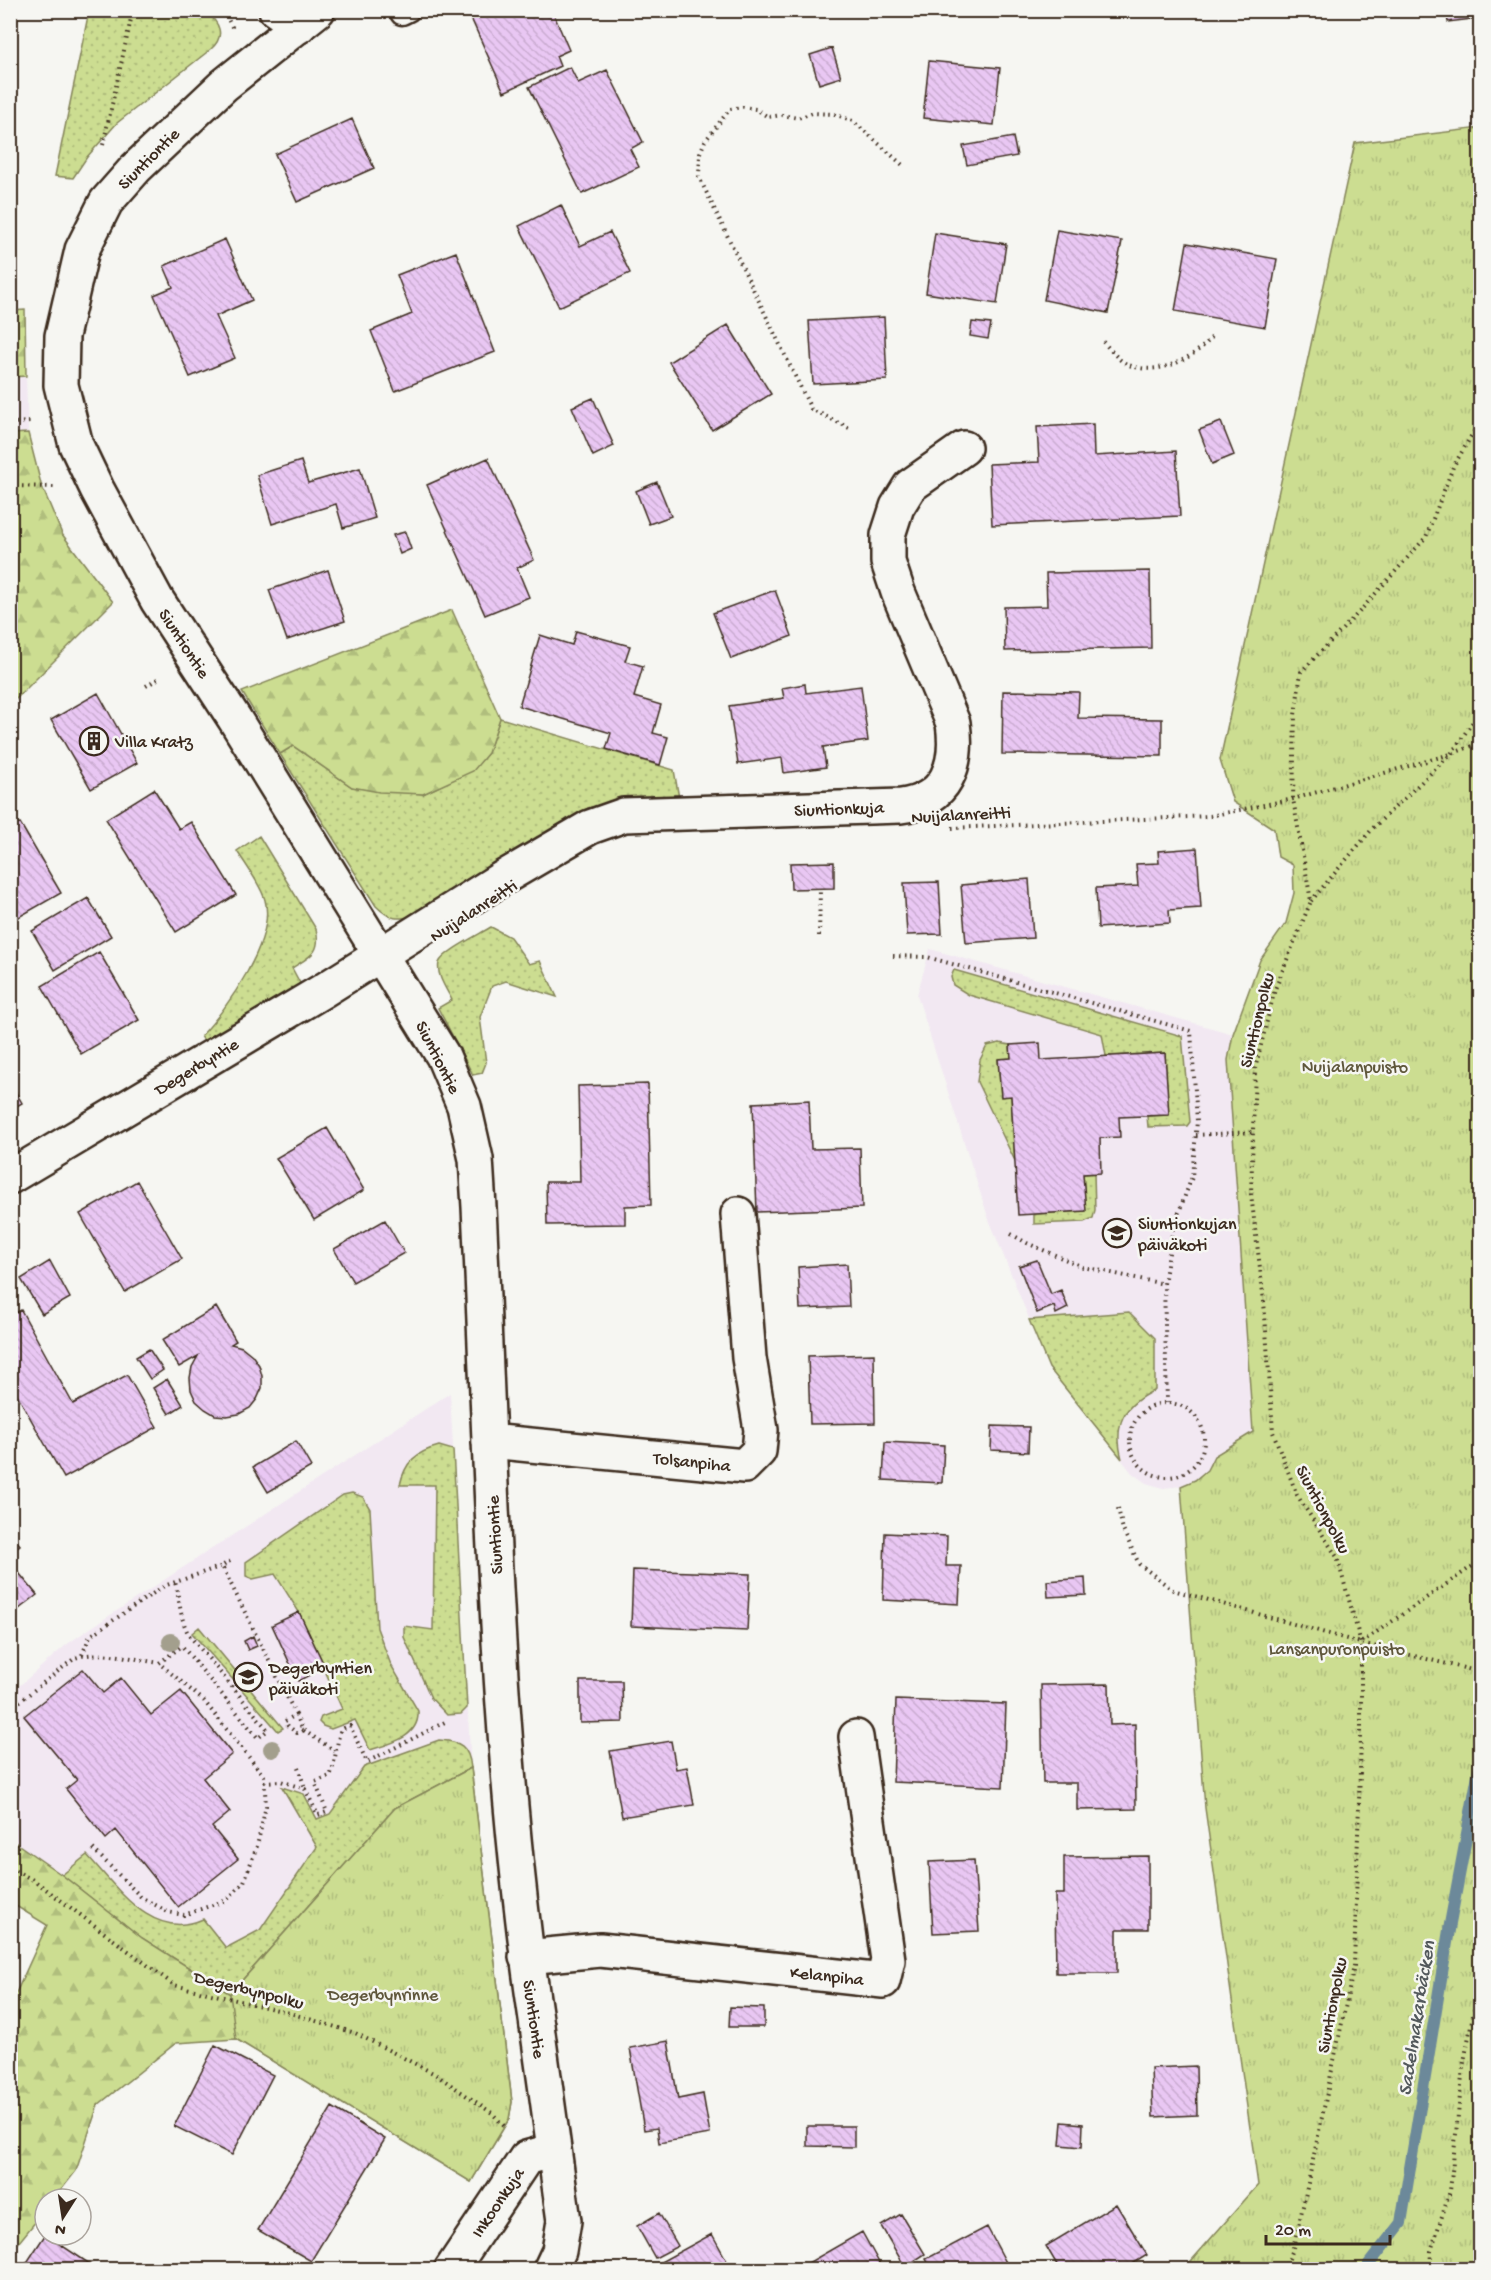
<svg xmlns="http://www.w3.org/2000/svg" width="1491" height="2280" viewBox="0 0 1491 2280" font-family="'Gochi Hand',sans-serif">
  <defs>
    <pattern id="grass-dots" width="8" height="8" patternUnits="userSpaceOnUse" patternTransform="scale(1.5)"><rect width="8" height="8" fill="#ccdd91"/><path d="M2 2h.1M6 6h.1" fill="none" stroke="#b0be7d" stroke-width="1.8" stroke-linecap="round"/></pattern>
    <pattern id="forest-firs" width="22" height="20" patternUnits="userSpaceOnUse" patternTransform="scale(1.5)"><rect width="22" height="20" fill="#ccdd91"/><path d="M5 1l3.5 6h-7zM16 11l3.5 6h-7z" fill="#b0be7d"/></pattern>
    <pattern id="park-tufts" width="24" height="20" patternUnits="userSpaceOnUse" patternTransform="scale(1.5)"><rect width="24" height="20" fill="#ccdd91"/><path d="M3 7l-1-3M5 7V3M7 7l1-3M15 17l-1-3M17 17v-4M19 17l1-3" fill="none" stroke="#b0be7d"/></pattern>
    <pattern id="building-back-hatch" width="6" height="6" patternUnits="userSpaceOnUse" patternTransform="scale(1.5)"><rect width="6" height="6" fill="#e9c7f3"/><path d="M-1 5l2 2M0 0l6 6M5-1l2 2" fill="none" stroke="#c9abd0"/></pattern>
  </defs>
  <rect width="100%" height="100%" fill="#f6f6f2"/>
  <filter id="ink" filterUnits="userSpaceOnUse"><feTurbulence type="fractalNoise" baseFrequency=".0167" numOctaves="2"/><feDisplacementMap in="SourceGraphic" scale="12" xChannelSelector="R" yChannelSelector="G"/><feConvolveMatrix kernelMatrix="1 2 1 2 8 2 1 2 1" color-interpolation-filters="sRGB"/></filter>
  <g filter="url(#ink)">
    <!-- built -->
    <path fill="#f2e8f2" d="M 26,376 L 28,433 L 11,434 L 11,377 Z
      M 930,949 L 1233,1034 L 1253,1433 L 1214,1456 L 1207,1470 L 1195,1480 L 1181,1486 L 1163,1488 L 1146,1483 L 1132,1473 L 1049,1368 L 988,1217 L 917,995 Z
      M 450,1393 L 471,1768 L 395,1808 L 230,1994 L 142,1938 L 62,1875 L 14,1841 L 11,1843 L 10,1694 L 66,1645 L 86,1631 Z"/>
    <!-- grass -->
    <path fill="url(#grass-dots)" stroke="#848458" stroke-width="1.5" d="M 89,11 L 206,11 C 218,22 227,35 211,49 L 117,123 L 87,157 L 73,178 L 55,176 Z
      M 500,718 L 674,770 L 679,798 L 619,801 L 588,808 L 421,915 C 399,919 392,922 376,906 L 280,754 L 293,746 L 352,787 L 423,794 L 473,770 L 488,753 Z
      M 259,836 L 316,929 C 322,953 309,957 292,968 L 301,985 L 206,1044 L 201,1036 C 227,1009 276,939 265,900 C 261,885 245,864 237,851 Z
      M 491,927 L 510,937 L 529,964 L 540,961 L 557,997 L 506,981 L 492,986 L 480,1017 L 486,1063 L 482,1073 L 473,1075 L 438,1008 L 452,1000 C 447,990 436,975 439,963 C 443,952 480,934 491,927 Z
      M 954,970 L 1182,1036 L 1190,1122 L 1187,1126 L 1148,1127 L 1147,1116 L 1168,1115 L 1165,1053 L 1106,1056 L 1102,1034 L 969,995 L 953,985 L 951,977 Z
      M 999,1043 L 1010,1045 L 1011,1058 L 998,1060 L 1001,1096 L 1011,1096 L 1015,1161 L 977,1082 L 980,1060 L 987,1046 Z
      M 1094,1173 L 1095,1210 L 1093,1218 L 1084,1222 L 1034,1224 L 1034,1214 L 1085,1211 L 1083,1174 Z
      M 1129,1312 L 1155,1338 L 1155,1390 C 1123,1405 1113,1424 1122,1459 L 1049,1368 L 1029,1320 Z
      M 439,1446 L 453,1450 L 467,1708 L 461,1714 L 447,1715 L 431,1698 L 404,1637 L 404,1626 L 433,1630 L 435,1485 L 400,1485 C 405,1462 416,1452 439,1446 Z
      M 352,1493 L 363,1497 L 370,1509 L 377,1628 L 391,1665 L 418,1711 C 420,1737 390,1744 370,1750 L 355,1720 L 331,1729 L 323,1726 L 319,1722 L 321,1717 L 342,1709 L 299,1612 L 275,1574 L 253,1579 L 246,1576 L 246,1562 L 343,1495 Z
      M 199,1627 L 283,1728 L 278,1731 L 192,1633 Z
      M 439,1740 C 460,1741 469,1746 471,1768 L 395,1808 L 230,1994 L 142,1938 L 62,1875 L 87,1855 C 117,1887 152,1942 203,1919 L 226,1948 L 260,1930 L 317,1847 L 282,1787 L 304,1794 L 317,1819 L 330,1814 L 364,1767 Z"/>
    <!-- forest -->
    <path fill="url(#forest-firs)" stroke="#848458" stroke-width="1.5" d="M 25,310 L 26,376 L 11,377 L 11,311 Z
      M 28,433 L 41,484 L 62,534 L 113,602 L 11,704 L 11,434 Z
      M 452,610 L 500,718 L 488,753 L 473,771 L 423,794 L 379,792 L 352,787 L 293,746 L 280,754 L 242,692 Z
      M 471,1768 L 512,2102 L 509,2119 L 471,2182 L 236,2039 L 176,2043 L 98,2105 L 76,2171 L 54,2199 L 45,2199 L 45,2210 L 11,2252 L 11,2004 L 47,1925 L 11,1903 L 11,1843 L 13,1841 L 62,1875 L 142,1938 L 230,1994 L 395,1808 Z"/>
    <!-- park -->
    <path fill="url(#park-tufts)" stroke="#848458" stroke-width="1.5" d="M 1480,128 L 1480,2269 L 1184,2269 L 1258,2185 L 1205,1808 L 1181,1486 L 1195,1480 L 1207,1470 L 1214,1456 L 1253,1432 L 1228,1060 L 1233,1034 L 1260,960 L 1286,923 L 1294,893 L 1293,865 L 1278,857 L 1274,829 L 1233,802 L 1220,760 L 1355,143 Z
      M 471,1768 L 512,2102 L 509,2119 L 471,2182 L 236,2039 L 230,1994 L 395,1808 Z"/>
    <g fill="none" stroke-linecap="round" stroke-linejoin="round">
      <!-- stream -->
      <path stroke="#6c899a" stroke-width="12" d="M 1370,2270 L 1369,2264 L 1401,2223 L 1450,1924 L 1480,1764"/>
    </g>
    <!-- building -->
    <path fill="url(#building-back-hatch)" stroke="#3b2a1e" stroke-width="1.5" d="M 486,10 L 521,10 L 523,13 L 528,10 L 552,10 L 569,50 L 556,56 L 560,66 L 504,92 L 471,18 Z
      M 1446,10 L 1480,10 L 1480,18 L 1448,22 Z
      M 832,48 L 841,77 L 819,84 L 810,55 Z
      M 929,61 L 1000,68 L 994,125 L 923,118 Z
      M 570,67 L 578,83 L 607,70 L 643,142 L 630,149 L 639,167 L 582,194 L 529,87 Z
      M 352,119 L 374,168 L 297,202 L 275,154 Z
      M 1013,137 L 1017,156 L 967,165 L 963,146 Z
      M 561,205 L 580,246 L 610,232 L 630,273 L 559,307 L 519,226 Z
      M 1057,230 L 1122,241 L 1108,313 L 1044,300 Z
      M 935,233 L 1006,244 L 997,304 L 926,293 Z
      M 225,239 L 252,300 L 216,316 L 235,358 L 190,377 L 154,295 L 173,287 L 164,266 Z
      M 1187,243 L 1277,259 L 1265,327 L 1175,311 Z
      M 456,252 L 495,352 L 395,391 L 371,331 L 412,314 L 397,275 Z
      M 884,317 L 887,380 L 813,384 L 809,321 Z
      M 972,322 L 991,324 L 988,339 L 970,336 Z
      M 728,325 L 771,394 L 712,430 L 669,362 Z
      M 593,398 L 614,446 L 593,456 L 572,407 Z
      M 1221,422 L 1234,455 L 1212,464 L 1199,430 Z
      M 1093,424 L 1094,456 L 1176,451 L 1180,516 L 992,525 L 989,464 L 1039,462 L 1037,427 Z
      M 488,458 L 534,560 L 517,568 L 529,597 L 485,615 L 427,485 Z
      M 301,461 L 308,483 L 360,468 L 375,518 L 343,528 L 336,504 L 272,524 L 257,475 Z
      M 657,482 L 671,516 L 649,524 L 636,491 Z
      M 405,532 L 411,549 L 400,554 L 393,535 Z
      M 328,570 L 345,621 L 287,640 L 269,590 Z
      M 1150,571 L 1151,648 L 1005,651 L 1004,607 L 1047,606 L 1046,573 Z
      M 775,590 L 792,636 L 731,659 L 713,613 Z
      M 576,631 L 630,646 L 625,661 L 643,666 L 634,697 L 661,705 L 653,733 L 668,737 L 660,765 L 606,749 L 611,733 L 519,706 L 540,635 L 572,645 Z
      M 805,684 L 806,693 L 861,686 L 868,741 L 823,747 L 826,767 L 784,773 L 782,758 L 738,764 L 729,706 L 784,698 L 782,688 Z
      M 1003,691 L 1079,692 L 1078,718 L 1162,719 L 1162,756 L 1002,754 Z
      M 98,693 L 137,763 L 91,789 L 51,720 Z
      M 154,789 L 179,829 L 191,822 L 236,895 L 176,932 L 106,819 Z
      M 20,823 L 61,893 L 10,922 L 10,829 Z
      M 1197,848 L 1201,908 L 1169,910 L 1170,923 L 1098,928 L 1096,888 L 1138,886 L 1136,864 L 1159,863 L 1158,851 Z
      M 834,862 L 834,888 L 791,889 L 790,863 Z
      M 1029,879 L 1033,938 L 966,943 L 961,885 Z
      M 939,882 L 942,934 L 907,935 L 904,883 Z
      M 88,898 L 111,936 L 55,970 L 32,931 Z
      M 99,952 L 139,1020 L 81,1054 L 42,986 Z
      M 1040,1043 L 1041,1060 L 1165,1053 L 1169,1115 L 1119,1117 L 1120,1137 L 1100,1138 L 1101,1173 L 1083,1174 L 1086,1211 L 1018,1215 L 1011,1096 L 1001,1097 L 998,1059 L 1011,1058 L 1010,1045 Z
      M 10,1082 L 22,1103 L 10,1110 Z
      M 648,1084 L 651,1205 L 625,1206 L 625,1224 L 547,1225 L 546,1182 L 580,1182 L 578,1086 Z
      M 809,1100 L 811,1149 L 860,1148 L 862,1208 L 757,1212 L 753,1103 Z
      M 327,1128 L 364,1190 L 314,1220 L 276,1158 Z
      M 137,1181 L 182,1259 L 125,1292 L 80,1214 Z
      M 385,1220 L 404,1253 L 353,1282 L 334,1249 Z
      M 1037,1260 L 1051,1294 L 1061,1290 L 1068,1308 L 1056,1314 L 1054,1306 L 1037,1313 L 1019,1266 Z
      M 50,1261 L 70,1298 L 42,1314 L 21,1279 Z
      M 847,1264 L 849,1307 L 800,1309 L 798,1267 Z
      M 216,1307 L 236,1341 L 231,1344 L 242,1347 L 252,1355 L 259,1365 L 262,1376 L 262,1388 L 257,1399 L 250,1408 L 239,1414 L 227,1416 L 215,1415 L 205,1409 L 196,1401 L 191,1390 L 190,1378 L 192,1367 L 198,1356 L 179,1367 L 162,1340 Z
      M 21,1310 L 73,1404 L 127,1375 L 157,1427 L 64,1478 L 10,1382 L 10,1316 Z
      M 149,1349 L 163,1370 L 150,1379 L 136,1357 Z
      M 874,1354 L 875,1423 L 810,1424 L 808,1356 Z
      M 167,1379 L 183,1405 L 169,1414 L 153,1388 Z
      M 992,1426 L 1029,1427 L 1028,1452 L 991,1450 Z
      M 296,1441 L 311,1467 L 268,1492 L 253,1467 Z
      M 885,1442 L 944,1445 L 942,1483 L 883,1480 Z
      M 10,1533 L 20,1545 L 10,1553 Z
      M 885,1533 L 947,1536 L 946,1566 L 961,1566 L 959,1604 L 883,1600 Z
      M 10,1562 L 37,1595 L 10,1616 Z
      M 633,1570 L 750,1574 L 747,1631 L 631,1626 Z
      M 1085,1578 L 1086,1595 L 1048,1597 L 1047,1581 Z
      M 299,1612 L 325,1667 L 298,1681 L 272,1625 Z
      M 253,1636 L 257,1646 L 248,1650 L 244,1641 Z
      M 245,1663 L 251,1671 L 243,1677 L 236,1670 Z
      M 83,1669 L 103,1693 L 121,1678 L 151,1715 L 181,1691 L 232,1754 L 203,1778 L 230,1812 L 212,1827 L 238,1859 L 178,1907 L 116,1830 L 106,1839 L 66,1789 L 77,1780 L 24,1716 Z
      M 580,1681 L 622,1681 L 623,1722 L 580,1723 Z
      M 1109,1684 L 1110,1725 L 1135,1724 L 1136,1809 L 1077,1810 L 1077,1783 L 1043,1783 L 1041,1685 Z
      M 896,1700 L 1006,1704 L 1003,1787 L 893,1782 Z
      M 671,1741 L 676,1769 L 687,1767 L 694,1805 L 622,1817 L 610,1751 Z
      M 1148,1856 L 1148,1929 L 1117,1929 L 1117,1973 L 1056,1973 L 1055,1894 L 1064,1894 L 1064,1857 Z
      M 974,1860 L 979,1931 L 933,1933 L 929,1862 Z
      M 730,2007 L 764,2008 L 764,2027 L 729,2027 Z
      M 668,2041 L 678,2099 L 703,2094 L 710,2134 L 659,2143 L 657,2128 L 644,2130 L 630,2048 Z
      M 215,2045 L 273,2075 L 232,2155 L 174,2126 Z
      M 1196,2066 L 1197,2115 L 1153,2117 L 1151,2068 Z
      M 332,2107 L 385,2139 L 311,2261 L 258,2230 Z
      M 1062,2122 L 1083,2124 L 1082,2147 L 1060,2145 Z
      M 807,2126 L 854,2126 L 854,2147 L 807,2146 Z
      M 1116,2204 L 1147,2255 L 1123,2270 L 1060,2270 L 1046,2246 Z
      M 659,2213 L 678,2246 L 655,2258 L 637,2226 Z
      M 901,2214 L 925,2254 L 905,2267 L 881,2226 Z
      M 987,2227 L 1010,2270 L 932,2270 L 926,2259 Z
      M 862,2232 L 883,2270 L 803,2270 L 801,2267 Z
      M 712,2234 L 732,2270 L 661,2270 L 657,2264 Z
      M 45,2235 L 46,2235 L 99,2270 L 22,2270 Z"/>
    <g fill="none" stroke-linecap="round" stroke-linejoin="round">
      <!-- service casing -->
      <g stroke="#3b2a1e" stroke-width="27">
        <path id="service" d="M 402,13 L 408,10"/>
      </g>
      <!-- minor casing -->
      <g stroke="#3b2a1e" stroke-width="38">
        <path id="minor" d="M 276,10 L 299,26
          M 10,1177 L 324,990 L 501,879 L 590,827 L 624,815 L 901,806 C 947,800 959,765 953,723 L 898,592 L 888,562 L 888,535 L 897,507 L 910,486 L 964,448
          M 489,1441 L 744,1466 L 759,1451 L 761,1430 L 749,1358 L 738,1214
          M 526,1957 L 600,1950 L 883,1981 L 888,1960 L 856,1737
          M 537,2026 L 564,2221 L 559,2251 L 550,2270
          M 451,2270 L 526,2158 L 554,2150"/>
      </g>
      <!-- tertiary casing -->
      <g stroke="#3b2a1e" stroke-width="38">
        <path id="tertiary" d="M 318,10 L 224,85 L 136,168 L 106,202 L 82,250 L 62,336 L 61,385 L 76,445 L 97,489 L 157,600 L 234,718 L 443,1056 L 464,1106 L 476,1159 L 479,1207 C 492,1480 496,1756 537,2026"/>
      </g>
      <!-- path -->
      <path stroke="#3b2a1e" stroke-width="4" stroke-dasharray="1.5 4.5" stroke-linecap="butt" d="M 223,10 L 232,27 L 231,31
        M 103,145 L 133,10
        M 1103,342 C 1109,348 1116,357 1123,362 C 1152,379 1192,361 1212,337
        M 10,423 L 31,422
        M 849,428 L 811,409 L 699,177 L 700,153 L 705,141 L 730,109 L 743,107 L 756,109 L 768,117 L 782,115 L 798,118 L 812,113 L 834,114 L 853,121 L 905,167
        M 10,486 L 54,487
        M 146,686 L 161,677
        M 952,828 L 1210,816 L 1293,799 L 1451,754 L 1480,743
        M 1311,901 L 1374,827 L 1451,754 L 1480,711
        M 819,936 L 820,889
        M 893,956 L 927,957 L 1191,1031 L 1197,1121 L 1192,1177 L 1173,1228 L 1164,1284 L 1167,1403
        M 1196,1135 L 1253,1132
        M 1011,1234 L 1027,1243 L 1083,1267 L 1164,1284
        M1130 1440a37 37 0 1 1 74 0a37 37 0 1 1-74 0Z
        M 1118,1508 L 1123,1530 L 1139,1564 L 1173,1590 L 1361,1643 L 1480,1672
        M 230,1561 L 222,1566 L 296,1715
        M 1362,1642 L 1480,1561
        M 82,1655 L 90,1636 L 164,1586 L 222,1566
        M 10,1709 L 75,1658 C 99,1649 134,1659 159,1663
        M 303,1730 L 297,1733 L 288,1726 L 285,1721 L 296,1715 L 303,1730 L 338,1753
        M 298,1767 L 305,1788
        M 264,1782 L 281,1781 L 305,1789 L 318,1815 L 327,1812 L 315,1782 L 330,1776 C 335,1766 338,1733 341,1730 C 343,1728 347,1727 350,1726 L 367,1762 L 445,1722
        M 93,1849 L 141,1897 L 168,1912 L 184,1915 L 227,1900 L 244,1882 L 257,1846 L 266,1806 L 264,1776 L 204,1701 L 159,1663 L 182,1646 L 258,1738 L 268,1730 L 189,1635 C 180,1619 180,1601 175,1582
        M 10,1868 L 35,1881 L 174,1985 L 290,2013 L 355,2033 L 435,2074 L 492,2113 L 505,2127
        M 1284,2270 L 1292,2252 L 1304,2202 L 1354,1966 L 1361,1736 L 1361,1643 L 1337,1557 L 1297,1495 L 1273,1432 L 1264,1301 L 1251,1194 L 1255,1069 L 1275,989 L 1311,901 L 1293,799 L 1295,715 L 1301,672 L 1360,611 L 1426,537 L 1453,467 L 1480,421
        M 1430,2270 L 1431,2251 L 1450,2191 L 1463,2067 L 1480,1979"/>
      <!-- service -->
      <use href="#service" stroke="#f6f6f2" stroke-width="22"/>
      <!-- minor -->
      <use href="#minor" stroke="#f6f6f2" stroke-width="33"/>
      <!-- tertiary -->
      <use href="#tertiary" stroke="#f6f6f2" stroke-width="33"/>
    </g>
    <!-- trees -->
    <g fill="#a39f8d">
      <circle cx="171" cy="1642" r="9"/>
      <circle cx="272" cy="1749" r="9"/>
    </g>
  </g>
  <!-- icons -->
  <defs>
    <g id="building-ring" transform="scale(1.5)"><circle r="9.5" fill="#f6f6f2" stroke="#3b2a1e" stroke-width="1.5"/><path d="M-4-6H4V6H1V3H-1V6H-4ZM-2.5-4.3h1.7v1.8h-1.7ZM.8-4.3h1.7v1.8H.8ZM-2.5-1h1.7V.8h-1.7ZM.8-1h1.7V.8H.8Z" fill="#3b2a1e"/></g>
    <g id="school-ring" transform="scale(1.5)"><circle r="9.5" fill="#f6f6f2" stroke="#3b2a1e" stroke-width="1.5"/><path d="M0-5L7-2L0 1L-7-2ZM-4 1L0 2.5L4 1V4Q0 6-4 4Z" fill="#3b2a1e"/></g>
  </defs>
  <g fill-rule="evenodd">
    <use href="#building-ring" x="94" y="741"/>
    <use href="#school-ring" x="1117" y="1233"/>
    <use href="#school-ring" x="248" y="1677"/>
  </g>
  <g text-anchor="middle" stroke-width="5" stroke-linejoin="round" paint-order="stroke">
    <!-- street labels -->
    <g font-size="18" fill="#3b2a1e" stroke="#f6f6f2">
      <text transform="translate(148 158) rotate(-45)" y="6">Siuntiontie</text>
      <text transform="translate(185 643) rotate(57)" y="6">Siuntiontie</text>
      <text transform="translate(839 808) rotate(-2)" y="6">Siuntionkuja</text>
      <text transform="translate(961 814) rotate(-3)" y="6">Nuijalanreitti</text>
      <text transform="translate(473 910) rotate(-33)" y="6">Nuijalanreitti</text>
      <text transform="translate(1256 1020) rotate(-76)" y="6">Siuntionpolku</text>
      <text transform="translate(439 1057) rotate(63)" y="6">Siuntiontie</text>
      <text transform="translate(196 1066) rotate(-31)" y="6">Degerbyntie</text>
      <text transform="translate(692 1461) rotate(6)" y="6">Tolsanpiha</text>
      <text transform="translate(1324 1509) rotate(62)" y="6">Siuntionpolku</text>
      <text transform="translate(494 1535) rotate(-93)" y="6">Siuntiontie</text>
      <text transform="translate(827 1975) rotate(6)" y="6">Kelanpiha</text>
      <text transform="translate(249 1989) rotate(14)" y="6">Degerbynpolku</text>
      <text transform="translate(1331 2005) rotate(-79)" y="6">Siuntionpolku</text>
      <text transform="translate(535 2019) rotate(82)" y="6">Siuntiontie</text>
      <text transform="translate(497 2202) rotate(-56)" y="6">Inkoonkuja</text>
    </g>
    <!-- poi labels -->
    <g font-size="18" fill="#3b2a1e" stroke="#f6f6f2" text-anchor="start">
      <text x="115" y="747">Villa Kratz</text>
      <text x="1138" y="1229">Siuntionkujan<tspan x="1138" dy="21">päiväkoti</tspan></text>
      <text x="269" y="1673">Degerbyntien<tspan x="269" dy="21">päiväkoti</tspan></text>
    </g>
    <!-- park labels -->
    <g font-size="18" fill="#5f573b" stroke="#f6f6f2">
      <text x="1355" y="1072">Nuijalanpuisto</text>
      <text x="1337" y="1654">Lansanpuronpuisto</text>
      <text x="383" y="2000">Degerbynrinne</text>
    </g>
    <!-- water labels -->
    <g font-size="20" font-style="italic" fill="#53595c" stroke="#f6f6f2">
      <text transform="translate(1415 2018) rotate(-81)" y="7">Sadelmakarbäcken</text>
    </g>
  </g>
  <!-- margin -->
  <rect width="1491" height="2280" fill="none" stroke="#f6f6f2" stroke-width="36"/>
  <rect x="18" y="18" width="1455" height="2244" fill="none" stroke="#3b2a1e" stroke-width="2" filter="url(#ink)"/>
  <!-- north arrow -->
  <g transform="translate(63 2217) rotate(192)"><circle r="28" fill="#f6f6f2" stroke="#aba49d" stroke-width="1.5"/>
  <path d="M0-4.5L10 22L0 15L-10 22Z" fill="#3b2a1e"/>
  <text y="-9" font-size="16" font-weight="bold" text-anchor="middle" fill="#3b2a1e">N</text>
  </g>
  <!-- scale -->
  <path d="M1266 2235v9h124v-9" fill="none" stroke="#3b2a1e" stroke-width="3"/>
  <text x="1275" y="2235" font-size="18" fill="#3b2a1e" stroke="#f6f6f2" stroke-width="4.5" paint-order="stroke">20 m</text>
</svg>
